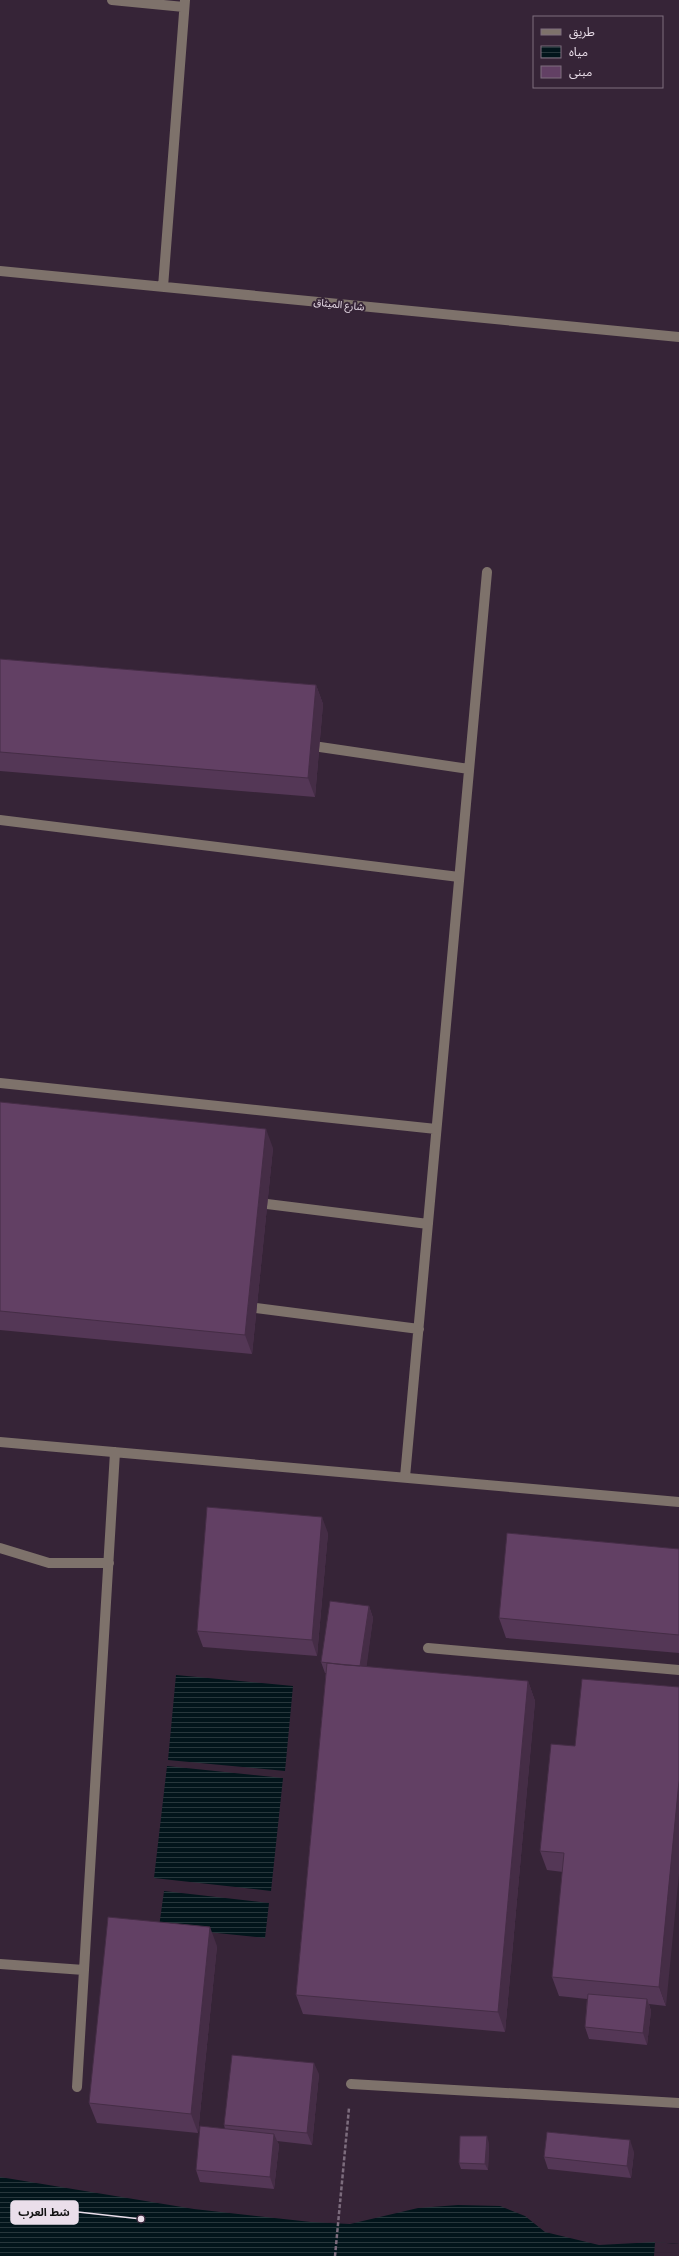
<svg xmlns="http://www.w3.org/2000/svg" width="679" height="2256" viewBox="0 0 679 2256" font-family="Mulish,'Noto Sans Arabic',sans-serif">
  <defs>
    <pattern id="water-rules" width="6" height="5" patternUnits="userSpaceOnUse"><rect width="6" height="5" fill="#02151b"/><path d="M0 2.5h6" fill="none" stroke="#27373c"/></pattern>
  </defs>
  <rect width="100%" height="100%" fill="#362437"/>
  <!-- water -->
  <path fill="url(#water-rules)" d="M 176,1675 L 293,1686 L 285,1771 L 168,1760 Z
    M 167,1766 L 283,1778 L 271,1891 L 154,1878 Z
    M 164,1891 L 269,1903 L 265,1938 L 159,1927 Z
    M 0,2177 L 194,2209 L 311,2222 L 350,2224 L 418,2208 L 458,2205 L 500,2206 L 525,2216 L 545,2232 L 599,2245 L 655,2242 L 679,2244 L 679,2256 L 0,2256 Z"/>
  <!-- pier -->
  <path fill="#362437" d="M 655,2242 L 679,2244 L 679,2256 L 654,2256 Z"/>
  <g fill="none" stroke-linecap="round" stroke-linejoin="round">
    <!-- path -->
    <path stroke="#7c6c7d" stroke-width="2.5" stroke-dasharray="4 2" stroke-linecap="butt" d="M 335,2256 L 349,2108"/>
    <!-- minor -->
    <path stroke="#7e726b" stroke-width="10" d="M 112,0 L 184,7
      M 0,271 L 679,337
      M 163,287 L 185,0
      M 320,747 L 469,769
      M 0,820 L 459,877
      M 0,1083 L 436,1129
      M 267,1204 L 428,1224
      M 256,1308 L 419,1329
      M 0,1442 L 679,1502
      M 405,1477 L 487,572
      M 0,1548 L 49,1563 L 109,1563
      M 428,1648 L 679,1670
      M 0,1964 L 84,1970
      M 351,2084 L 679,2103
      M 77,2087 L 115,1452"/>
  </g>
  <!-- wall -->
  <path fill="#543756" d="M 0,659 L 316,685 L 323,704 L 315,797 L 0,771 Z
    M 0,1102 L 273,1148 L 252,1354 L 0,1330 Z
    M 328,1533 L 317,1656 L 203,1647 L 197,1631 Z
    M 679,1549 L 679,1653 L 506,1638 L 499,1618 Z
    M 369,1606 L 373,1618 L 366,1667 L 528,1681 L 535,1701 L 505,2032 L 303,2014 L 296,1995 L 326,1673 L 325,1673 L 321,1662 Z
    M 575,1746 L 666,2006 L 649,2004 L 651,2011 L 647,2045 L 589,2039 L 585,2027 L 587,1999 L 559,1996 L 552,1977 L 563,1872 L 547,1870 L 540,1851 Z
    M 217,1946 L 198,2133 L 97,2123 L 89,2103 Z
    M 319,2074 L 312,2145 L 277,2141 L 279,2145 L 274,2189 L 200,2182 L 196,2170 L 225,2129 L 224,2125 Z
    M 489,2143 L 488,2170 L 461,2169 L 459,2163 Z
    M 634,2152 L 631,2178 L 548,2169 L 544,2157 Z"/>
  <!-- shaded-wall -->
  <path fill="#452d46" d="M 316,685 L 323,704 L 315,797 L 308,778 Z
    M 266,1129 L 273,1148 L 252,1354 L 245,1335 Z
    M 322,1517 L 328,1533 L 317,1656 L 312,1640 Z
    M 369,1606 L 373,1618 L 365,1679 L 360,1667 Z
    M 528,1681 L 535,1701 L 505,2032 L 498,2012 Z
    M 679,1781 L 679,1874 L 666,2006 L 659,1987 Z
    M 210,1927 L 217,1946 L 198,2133 L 191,2114 Z
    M 647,1999 L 651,2011 L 647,2045 L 643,2033 Z
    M 314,2063 L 319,2074 L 312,2145 L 307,2133 Z
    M 274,2134 L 279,2145 L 274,2189 L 270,2177 Z
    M 487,2136 L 489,2143 L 488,2170 L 485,2164 Z
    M 630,2140 L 634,2152 L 631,2178 L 627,2166 Z"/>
  <!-- building -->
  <path fill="#624064" stroke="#452d46" d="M 0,659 L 316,685 L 308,778 L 0,752 Z
    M 0,1102 L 266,1129 L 245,1335 L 0,1311 Z
    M 207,1507 L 322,1517 L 312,1640 L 197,1631 Z
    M 507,1533 L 679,1549 L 679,1635 L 499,1618 Z
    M 330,1601 L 369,1606 L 360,1666 L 345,1665 L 321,1662 Z
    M 327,1663 L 528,1681 L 498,2012 L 296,1995 Z
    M 582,1679 L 679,1687 L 679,1781 L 659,1987 L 552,1977 L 564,1853 L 540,1851 L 551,1744 L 575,1746 Z
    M 108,1917 L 210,1927 L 191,2114 L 89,2103 Z
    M 588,1994 L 647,1999 L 643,2033 L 585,2027 Z
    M 232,2055 L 314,2063 L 307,2133 L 224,2125 Z
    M 200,2126 L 274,2134 L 270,2177 L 196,2170 Z
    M 547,2132 L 630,2140 L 627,2166 L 544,2157 Z
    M 460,2136 L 487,2136 L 485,2164 L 459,2163 Z"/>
  <g text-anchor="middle" stroke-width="4" stroke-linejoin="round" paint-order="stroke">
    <!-- street labels -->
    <g font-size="10" fill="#eadeea" stroke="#362437">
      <text transform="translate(339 304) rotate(6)" y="4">شارع الميثاق</text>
    </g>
  </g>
  <!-- callouts -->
  <path fill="none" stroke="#eadeea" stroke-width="1.5" d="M141 2219L78 2212"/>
  <circle fill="#eadeea" stroke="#362437" stroke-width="1.5" cx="141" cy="2219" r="4"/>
  <rect fill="#eadeea" stroke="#eadeea" stroke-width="1.5" x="11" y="2201" width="67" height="23" rx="4"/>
  <g font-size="11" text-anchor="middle" font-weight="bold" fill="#111">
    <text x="44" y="2216">شط العرب</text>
  </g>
  <!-- legend -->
  <rect x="533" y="16" width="130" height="72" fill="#362437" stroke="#7e6e7f"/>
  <rect x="541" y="29" width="20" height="6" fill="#7e726b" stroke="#7e6e7f"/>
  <text x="569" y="36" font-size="12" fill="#eadeea">طريق</text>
  <rect x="541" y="46" width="20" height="12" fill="url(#water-rules)" stroke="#7e6e7f"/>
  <text x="569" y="56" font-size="12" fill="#eadeea">مياه</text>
  <rect x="541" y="66" width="20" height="12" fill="#624064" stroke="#7e6e7f"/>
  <text x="569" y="76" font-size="12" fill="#eadeea">مبنى</text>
</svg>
